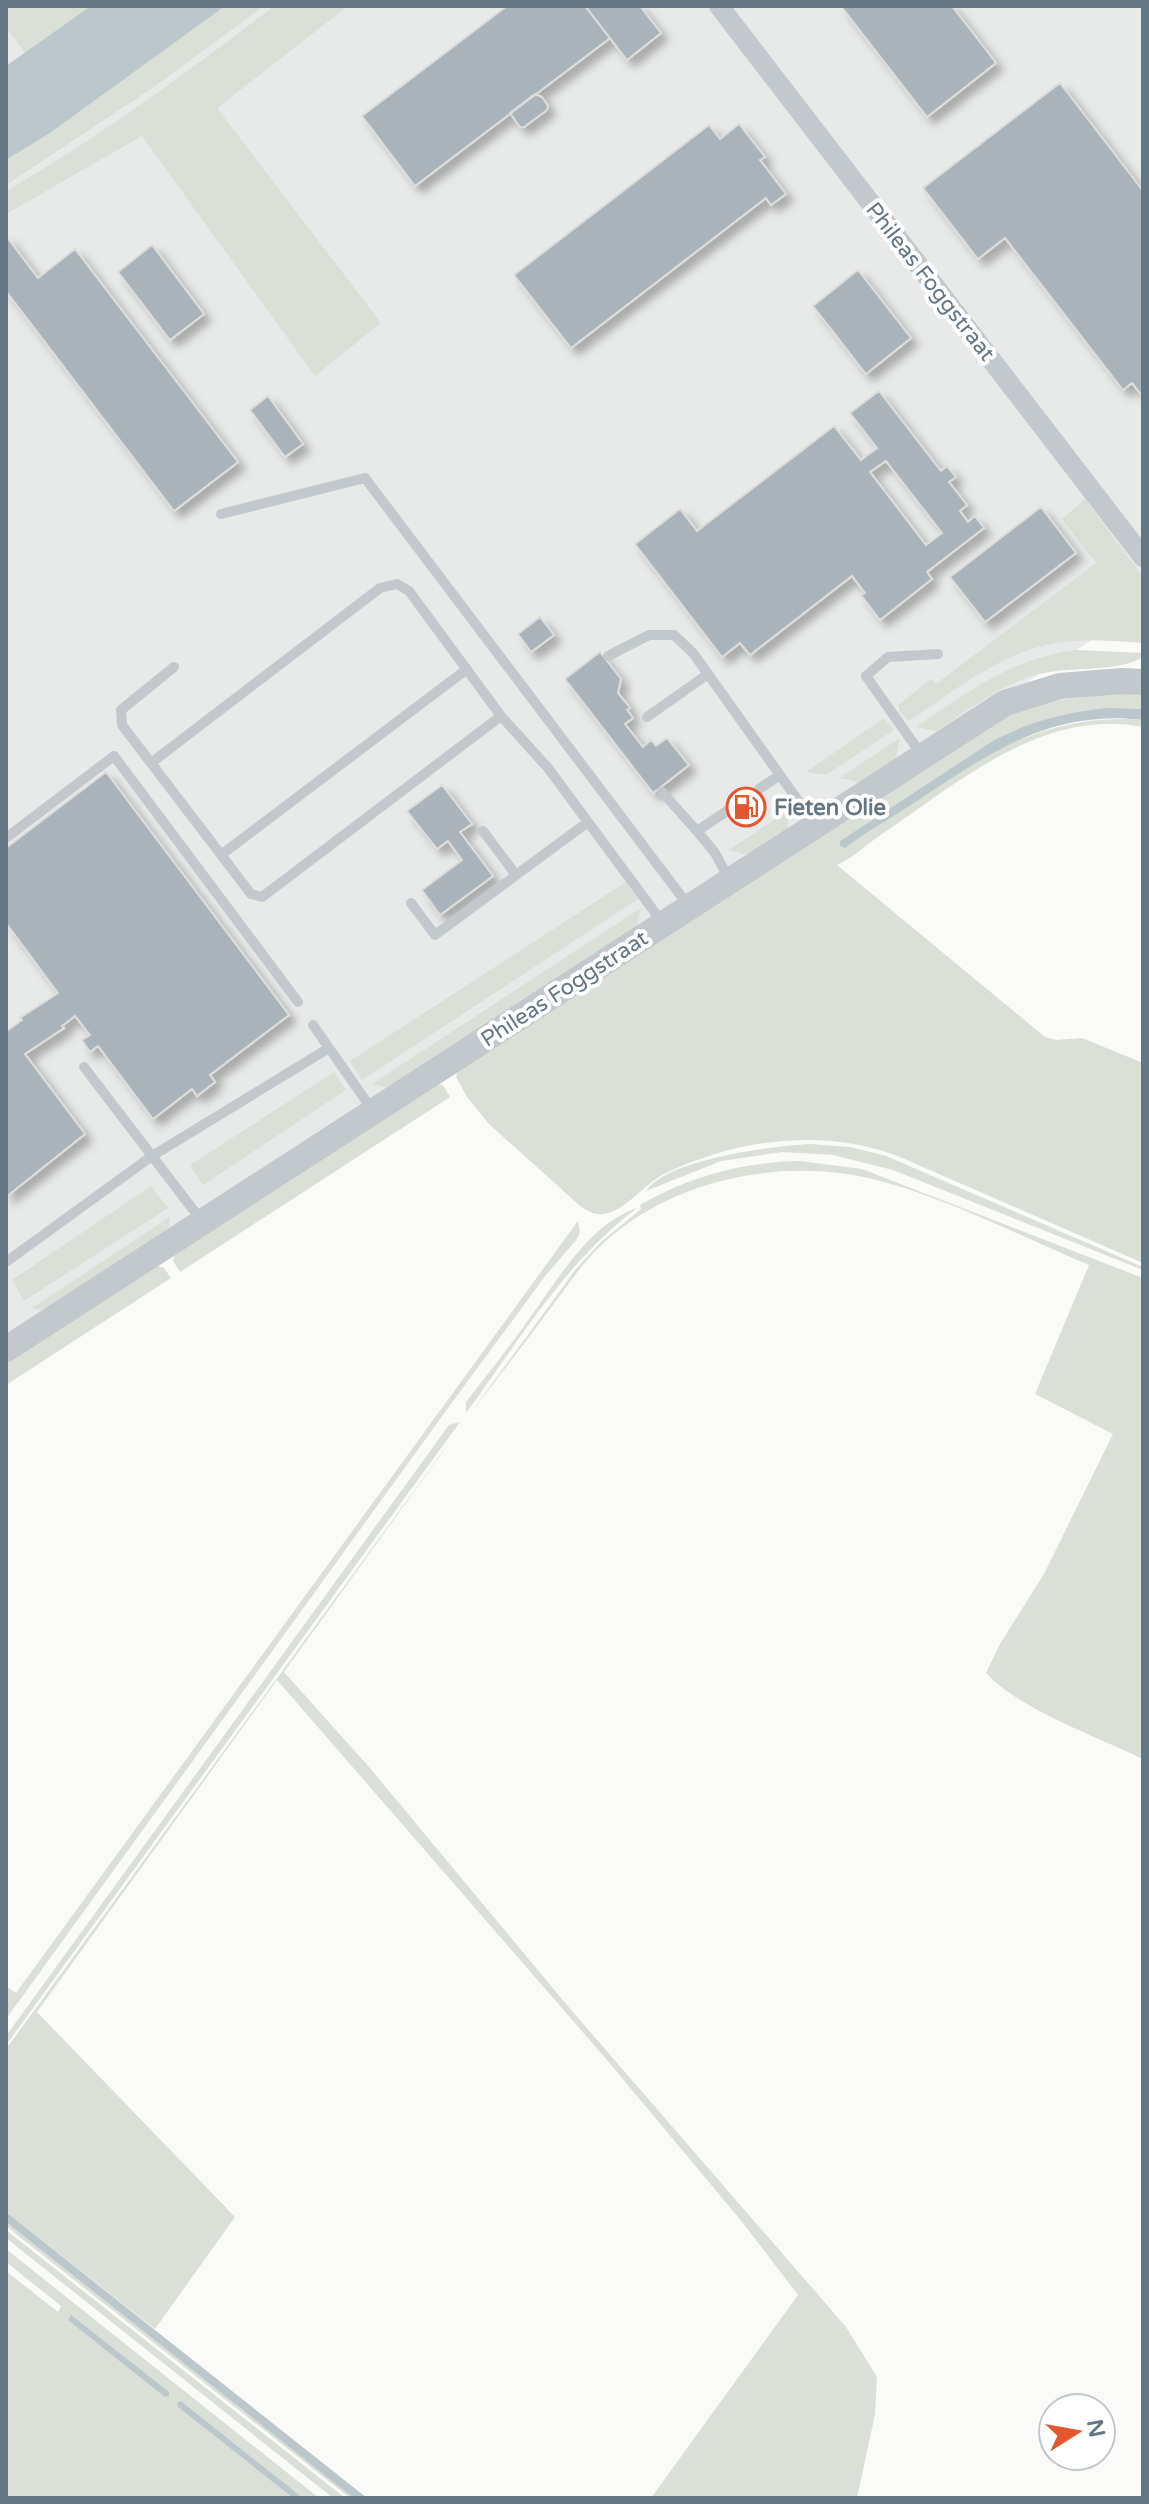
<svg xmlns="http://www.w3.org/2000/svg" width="1149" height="2504" viewBox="0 0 1149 2504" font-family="'Varela Round',sans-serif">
  <defs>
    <filter id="shadow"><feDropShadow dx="7" dy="7" stdDeviation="4" flood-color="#0004"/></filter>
  </defs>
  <rect width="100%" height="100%" fill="#fafaf8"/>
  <!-- built -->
  <path fill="#e8e9e9" d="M 6,6 L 1143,6 L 1143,607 L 6,1342 Z"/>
  <!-- green -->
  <path fill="#dadfd7" d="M 6,6 L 91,6 L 26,54 L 6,27 Z
    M 225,6 L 264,6 L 151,89 L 6,185 L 6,160 L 50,133 Z
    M 274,6 L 348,6 L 217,108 L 381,323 L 315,376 L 142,136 L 6,214 L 6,191 C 100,137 188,72 274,6 Z
    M 1085,499 L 1143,577 L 1143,643 C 1114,641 1085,638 1056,643 C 1001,652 954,691 909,721 L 900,712 L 898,705 L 931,679 L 936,684 L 1096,563 L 1062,519 Z
    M 1076,650 L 1143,653 L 1143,657 C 1117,673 1071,666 1039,674 C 1001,684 969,710 936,731 L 916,727 C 970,691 1010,659 1076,650 Z
    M 1117,693 L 1143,695 L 1143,709 C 1090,707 1042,716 994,740 L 840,841 L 847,846 C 942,784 1023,710 1143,720 L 1143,727 C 1044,707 959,782 882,834 C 867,844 853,858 837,865 L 1045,1037 L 1056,1040 L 1082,1038 L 1143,1063 L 1143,1263 L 900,1157 C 826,1127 737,1139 666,1173 C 637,1186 613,1234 579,1205 L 489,1124 L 467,1097 L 456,1077 L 458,1069 L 948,750 L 1020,710 L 1051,701 Z
    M 884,718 L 894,730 L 826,775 L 806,772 Z
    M 900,738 L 896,758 L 859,782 L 839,778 Z
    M 790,809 L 787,829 L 747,855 L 729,850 Z
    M 626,882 L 638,899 L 362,1080 L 350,1061 Z
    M 641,908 L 637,926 L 388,1088 L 372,1084 Z
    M 334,1072 L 346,1090 L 203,1185 L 190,1165 Z
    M 435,1084 L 443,1085 L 450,1097 L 180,1272 L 173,1261 L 175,1252 Z
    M 810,1144 L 850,1147 L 886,1156 L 1143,1267 L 1143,1270 L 893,1170 L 833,1155 L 783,1152 L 721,1161 L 646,1191 C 667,1159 773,1146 810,1144 Z
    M 800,1161 L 862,1169 L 1143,1278 L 1143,1759 C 1098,1737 1019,1709 986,1673 L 1000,1644 L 1044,1574 L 1113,1434 L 1035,1394 L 1089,1265 C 1022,1237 949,1199 880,1181 C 781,1154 657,1181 588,1259 C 572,1277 559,1298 544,1317 C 520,1349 495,1382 470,1414 L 576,1269 L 601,1242 L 641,1209 L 640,1205 C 689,1176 744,1162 800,1161 Z
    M 151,1186 L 168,1208 L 24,1301 L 12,1280 Z
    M 637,1208 C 565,1262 519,1341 466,1413 L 466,1402 C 486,1376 507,1350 526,1323 C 556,1283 588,1224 637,1208 Z
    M 170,1217 L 168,1231 L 45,1311 L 32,1308 Z
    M 578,1221 L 580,1232 L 577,1239 L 546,1275 L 448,1408 L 6,2019 L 6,1986 L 16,1993 Z
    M 155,1265 L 164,1268 L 171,1278 L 6,1385 L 6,1362 Z
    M 465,1421 L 284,1672 L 369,1767 L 566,2004 L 846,2327 L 877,2377 L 875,2414 L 857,2498 L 651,2498 L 798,2295 L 743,2223 L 607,2060 L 277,1680 L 37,2012 L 235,2217 L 155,2329 L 6,2212 L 6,2049 Z
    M 460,1422 L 6,2045 L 6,2036 L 449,1425 Z
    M 6,2222 L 354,2498 L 350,2498 L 35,2249 L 6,2226 Z
    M 6,2230 L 345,2498 L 333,2498 L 6,2238 Z
    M 6,2249 L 319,2498 L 303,2498 L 181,2401 L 178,2407 L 293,2498 L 6,2498 L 6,2271 L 58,2312 L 61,2306 L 6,2262 Z"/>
  <!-- water -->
  <path fill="#bbc7cb" d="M 91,6 L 225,6 L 50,133 L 6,160 L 6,66 Z
    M 1108,708 L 1143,709 L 1143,720 C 1052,709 989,753 917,801 C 894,816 868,831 845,848 L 840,846 L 840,841 L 994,740 C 1030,721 1068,712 1108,708 Z
    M 6,2212 L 367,2498 L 354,2498 L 332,2481 L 6,2222 Z
    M 71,2315 L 169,2392 L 169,2396 L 165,2397 L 68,2320 Z
    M 181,2401 L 303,2498 L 293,2498 L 178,2407 L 177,2403 Z"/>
  <!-- building -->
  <path fill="#aab3b9" stroke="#dcdcda" stroke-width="2" fill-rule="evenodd" filter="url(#shadow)" d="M 507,6 L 585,6 L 610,38 L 415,186 L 362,116 Z
    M 585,6 L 640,6 L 661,33 L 627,60 Z
    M 841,6 L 952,6 L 996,63 L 927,117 Z
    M 1060,83 L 1143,191 L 1143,397 L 1132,383 L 1123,390 L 1005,238 L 978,259 L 923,188 Z
    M 535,94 L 542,97 L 548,106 L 547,110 L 524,127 L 520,127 L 510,113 Z
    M 739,124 L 765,157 L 760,160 L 786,194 L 771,205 L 766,198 L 571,348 L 514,275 L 709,125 L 720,139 Z
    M 6,236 L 38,278 L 75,249 L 238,462 L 174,511 L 6,291 Z
    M 152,245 L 204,314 L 170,340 L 118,272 Z
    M 858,270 L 911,338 L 866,374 L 813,306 Z
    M 879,391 L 941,471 L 947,466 L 956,477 L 949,482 L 967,505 L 960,511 L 968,522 L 975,516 L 984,528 L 927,572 L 932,579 L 880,620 L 861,595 L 865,593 L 852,576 L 750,655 L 740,643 L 722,657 L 635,544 L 680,509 L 697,531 L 834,426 L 861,460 L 877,448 L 850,413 ZM 886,461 L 942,533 L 926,545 L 870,472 Z
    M 268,396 L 303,444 L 285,457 L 250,410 Z
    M 1041,507 L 1076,553 L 985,622 L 950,577 Z
    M 540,617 L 554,635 L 531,652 L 518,634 Z
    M 600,652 L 621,679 L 618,693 L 630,708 L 627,710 L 633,718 L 625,724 L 643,747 L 651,740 L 656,746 L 667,738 L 689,765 L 653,793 L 565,679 Z
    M 106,772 L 289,1015 L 210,1075 L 215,1082 L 197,1096 L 192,1089 L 153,1119 L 98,1046 L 90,1052 L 82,1040 L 90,1035 L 75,1016 L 62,1026 L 64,1028 L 25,1054 L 85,1134 L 6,1197 L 6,1029 L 7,1031 L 22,1020 L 20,1018 L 58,993 L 6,923 L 6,848 Z
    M 442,785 L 472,824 L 460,832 L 493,876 L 440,915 L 422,890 L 462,860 L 448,841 L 437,849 L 407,811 Z"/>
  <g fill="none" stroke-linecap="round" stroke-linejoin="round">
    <!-- service -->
    <path stroke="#c3c8cc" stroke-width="10" d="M 221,514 L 365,478 L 688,905
      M 608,656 L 649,635 L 674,635 L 693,653 L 708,674
      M 501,716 L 262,897 L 251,894 L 151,763 L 380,588 L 397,584 L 409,591 L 501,716 L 548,768 L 662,922
      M 647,717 L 708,674 L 814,823
      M 921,754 L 866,676 L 888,657 L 938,654
      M 151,763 L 122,725 L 121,710 L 174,667
      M 759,789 L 780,775
      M 662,792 L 697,831
      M 483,831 L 516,875
      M 6,838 L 114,756 L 298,1002
      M 221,855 L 467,669
      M 729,879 L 715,853 L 697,831 L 730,809
      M 411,903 L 435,935 L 588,822
      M 313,1025 L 373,1111
      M 84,1067 L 201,1220
      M 6,1262 L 152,1156 L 329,1048"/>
    <!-- minor -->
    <path stroke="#c3c8cc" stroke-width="20" d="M 719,6 L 1143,557"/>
    <!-- tertiary -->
    <path stroke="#c3c8cc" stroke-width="26" d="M 6,1349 L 1005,703 L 1060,686 L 1122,681 L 1143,682"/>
  </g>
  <!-- icons -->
  <defs>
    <g id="fuel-ring" transform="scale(2)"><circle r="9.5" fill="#fff" stroke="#e4572e" stroke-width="1.5"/><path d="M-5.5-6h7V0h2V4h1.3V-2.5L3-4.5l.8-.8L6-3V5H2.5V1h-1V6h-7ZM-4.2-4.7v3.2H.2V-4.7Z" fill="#e4572e"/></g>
  </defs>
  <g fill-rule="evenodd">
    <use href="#fuel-ring" x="746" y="807"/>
  </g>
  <g text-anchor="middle" stroke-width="8" stroke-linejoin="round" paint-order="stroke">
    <!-- street labels -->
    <g font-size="22" fill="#657683" stroke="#fff">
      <text transform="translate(931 281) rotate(52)" y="8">Phileas Foggstraat</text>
      <text transform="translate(564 988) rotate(-33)" y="8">Phileas Foggstraat</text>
    </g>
    <!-- poi labels -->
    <g font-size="22" font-weight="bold" fill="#657683" stroke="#fff" text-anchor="start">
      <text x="774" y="815">Fieten Olie</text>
    </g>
  </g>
  <!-- border -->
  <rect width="1149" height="2504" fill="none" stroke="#657683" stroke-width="16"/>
  <!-- north arrow -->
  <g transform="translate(1077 2432) rotate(79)"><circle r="38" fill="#ffffff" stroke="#c1c8cd" stroke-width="2"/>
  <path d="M0-6L14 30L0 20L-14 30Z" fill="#e4572e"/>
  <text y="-12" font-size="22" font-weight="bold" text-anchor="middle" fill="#657683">N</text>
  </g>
</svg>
